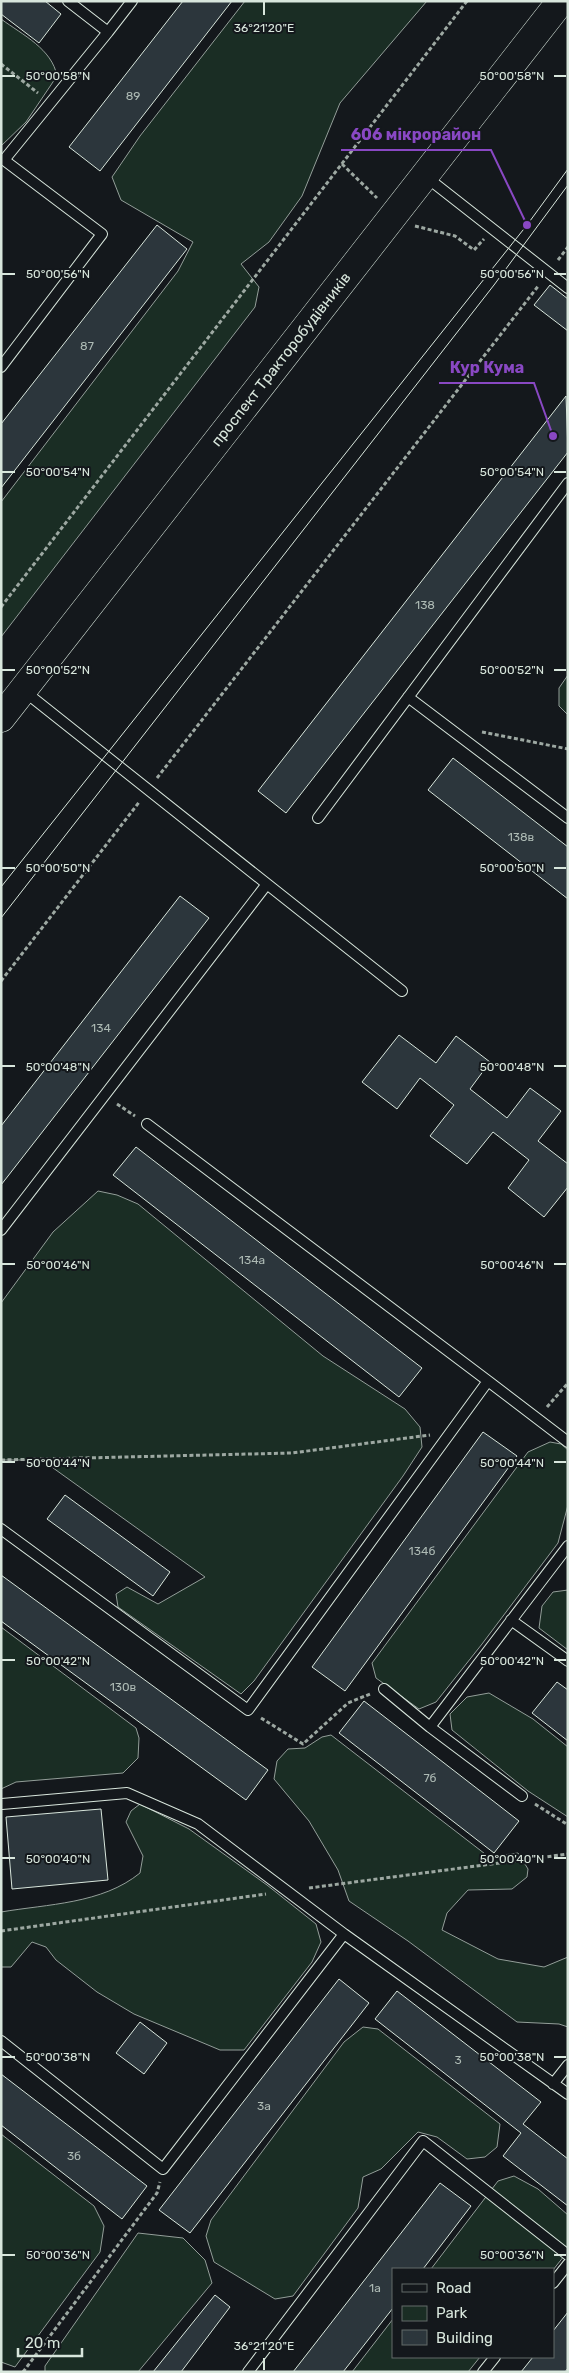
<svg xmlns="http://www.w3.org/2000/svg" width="569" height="2373" viewBox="0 0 569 2373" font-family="Rubik,sans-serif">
  <rect width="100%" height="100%" fill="#14181c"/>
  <!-- green -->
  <path fill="#1a2d24" stroke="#939e99" d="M 245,1 L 427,1 L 340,103 L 302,196 L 269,242 L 241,264 L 259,287 L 255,307 L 1,637 L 1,502 L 178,271 L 193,242 L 121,200 L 112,177 L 140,136 Z
    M 1,19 C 23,35 52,49 57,76 L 26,122 L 1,146 Z
    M 568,675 L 568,715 L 559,706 L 559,688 Z
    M 98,1191 L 117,1195 L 138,1204 L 323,1356 L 405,1409 L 420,1427 L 422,1447 L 403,1476 L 254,1681 L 241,1694 L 118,1607 L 116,1594 L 127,1587 L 158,1604 L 205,1577 L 42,1460 L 1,1460 L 1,1303 L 53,1232 Z
    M 550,1442 L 561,1444 L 568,1450 L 568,1505 L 558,1543 L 482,1644 L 436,1702 L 419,1709 L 376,1678 L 372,1663 L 528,1452 Z
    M 568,1590 L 568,1650 L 539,1628 L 542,1606 L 553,1592 Z
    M 1,1627 L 136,1728 L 139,1738 L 138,1758 L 123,1773 L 16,1782 L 1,1789 Z
    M 489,1693 L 533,1719 L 568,1747 L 568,1817 L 528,1791 L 452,1730 L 450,1714 L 467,1697 Z
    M 331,1735 L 489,1857 L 518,1853 L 528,1869 L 527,1877 L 512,1889 L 468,1890 L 447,1913 L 442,1930 L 498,1959 L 544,1967 L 568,1957 L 568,2027 L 559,2024 L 517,2022 L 408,1941 L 349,1901 L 338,1870 L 309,1821 L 274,1779 L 277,1761 L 288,1749 L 305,1748 L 322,1737 Z
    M 140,1804 L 189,1829 L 267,1885 L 316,1924 L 321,1942 L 312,1962 L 244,2050 L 220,2050 L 134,2014 L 97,1992 L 56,1960 L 46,1947 L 32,1942 L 11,1967 L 1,1967 L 1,1912 C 48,1904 102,1904 140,1873 L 143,1856 L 126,1822 L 131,1811 Z
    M 363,2027 L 378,2029 L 500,2124 L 497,2147 L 485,2157 L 467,2159 L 437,2137 L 418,2132 L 381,2169 L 363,2177 L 358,2208 L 293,2296 L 275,2299 L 214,2262 L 206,2236 L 211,2220 L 344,2042 Z
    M 1,2134 L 94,2206 L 104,2226 L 100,2252 L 15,2367 L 1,2362 Z
    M 514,2176 L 538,2189 L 568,2215 L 568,2251 L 553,2270 L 431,2269 L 498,2181 Z
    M 138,2233 L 183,2238 L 205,2260 L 212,2283 L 138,2372 L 45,2372 L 45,2366 Z
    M 393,2319 L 393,2357 L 480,2357 L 468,2372 L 352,2372 Z"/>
  <!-- building -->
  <path fill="#2c363c" stroke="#d8e6dc" d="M 1,1 L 45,1 L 61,14 L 39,43 L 1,14 Z
    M 183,1 L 232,1 L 100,171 L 69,147 Z
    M 157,225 L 187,249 L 1,488 L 1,424 Z
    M 550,285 L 568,299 L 568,331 L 534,305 Z
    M 566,396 L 568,452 L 286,813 L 258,791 Z
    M 453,758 L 568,847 L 568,899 L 428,790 Z
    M 180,896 L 209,918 L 1,1185 L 1,1126 Z
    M 399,1035 L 436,1063 L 456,1036 L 490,1062 L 470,1089 L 507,1118 L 530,1088 L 561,1111 L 538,1141 L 568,1164 L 568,1187 L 544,1217 L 508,1188 L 529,1160 L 493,1132 L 467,1164 L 430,1136 L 454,1105 L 420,1078 L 397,1109 L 362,1082 Z
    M 136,1147 L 422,1368 L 399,1397 L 113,1175 Z
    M 483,1432 L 517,1456 L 345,1691 L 312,1667 Z
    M 65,1495 L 170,1572 L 153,1596 L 47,1519 Z
    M 1,1575 L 268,1770 L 246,1800 L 1,1621 Z
    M 557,1682 L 568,1690 L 568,1741 L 532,1713 Z
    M 364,1701 L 519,1821 L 494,1853 L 339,1733 Z
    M 101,1809 L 108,1880 L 12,1889 L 6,1817 Z
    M 339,1979 L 369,2003 L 190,2233 L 159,2210 Z
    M 397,1991 L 541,2102 L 523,2124 L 568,2159 L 568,2206 L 503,2156 L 521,2133 L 375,2019 Z
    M 140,2022 L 167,2043 L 144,2074 L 116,2053 Z
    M 1,2074 L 147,2186 L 122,2219 L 1,2125 Z
    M 440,2183 L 471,2206 L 423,2269 L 393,2269 L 393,2308 L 343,2372 L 293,2372 Z
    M 215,2295 L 230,2307 L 181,2372 L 153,2372 Z
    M 568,2312 L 568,2368 L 565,2372 L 521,2372 L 533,2357 L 553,2357 L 553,2331 Z"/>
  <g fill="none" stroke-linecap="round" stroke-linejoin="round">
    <!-- service casing -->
    <g stroke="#d8e6dc" stroke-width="12">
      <path id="service" d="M 68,1 L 108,32 L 132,1
        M 425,176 L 568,288
        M 1,367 L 102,234 L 4,160 L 108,32
        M 408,697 L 568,818
        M 318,818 L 568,483
        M 267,884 L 402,991
        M 1,1230 L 267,884 L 24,691
        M 488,1381 L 568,1442
        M 1,1529 L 248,1710 L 488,1381 L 147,1124
        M 511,1620 L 568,1661
        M 384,1689 L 430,1727
        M 522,1796 L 430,1727 L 568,1546
        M 2,1804 L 127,1793 L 198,1824 L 344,1934
        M 1,2041 L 163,2169 L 344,1934 L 568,2094
        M 553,2084 L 568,2065
        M 553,2283 L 568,2264
        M 248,2372 L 423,2141 L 568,2255
        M 483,2372 L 495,2357"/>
    </g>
    <!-- secondary casing -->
    <g stroke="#d8e6dc" stroke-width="29">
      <g id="secondary">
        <path id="s1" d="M 1,718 L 561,1"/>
      </g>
    </g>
    <!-- path -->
    <path stroke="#9da8a2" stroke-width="3" stroke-dasharray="4 2.5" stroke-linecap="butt" d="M 1,64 L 38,93
      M 342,164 L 377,198
      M 415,226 L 455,236 L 474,250 L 484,239
      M 558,260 L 568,247
      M 1,607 L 467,1
      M 482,732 L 568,749
      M 157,778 L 539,285
      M 1,981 L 140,801
      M 117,1104 L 135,1116
      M 547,1407 L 568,1383
      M 1,1460 L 292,1453 L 430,1435
      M 261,1718 L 303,1744 L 348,1703 L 370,1694
      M 535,1804 L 568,1825
      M 309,1888 L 568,1854
      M 1,1931 L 266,1894
      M 23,2372 L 157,2193 L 160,2182"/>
    <!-- service -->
    <use href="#service" stroke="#14181c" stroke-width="10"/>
    <!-- secondary -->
    <use href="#secondary" stroke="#14181c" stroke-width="28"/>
    <!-- tram -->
    <path stroke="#d8e6dc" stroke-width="1" d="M 1,887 L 527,225 L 568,169
      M 1,918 L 494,285 L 568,185"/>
  </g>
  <!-- ticks -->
  <path fill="none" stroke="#d8e6dc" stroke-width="2" d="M 264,2 L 264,15M 2,76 L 15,76M 554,76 L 566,76M 2,274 L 15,274M 554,274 L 566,274M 2,472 L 15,472M 554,472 L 566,472M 2,670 L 15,670M 554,670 L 566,670M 2,868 L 15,868M 554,868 L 566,868M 2,1066 L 15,1066M 554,1066 L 566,1066M 2,1264 L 15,1264M 554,1264 L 566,1264M 2,1462 L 15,1462M 554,1462 L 566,1462M 2,1660 L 15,1660M 554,1660 L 566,1660M 2,1858 L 15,1858M 554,1858 L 566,1858M 2,2057 L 15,2057M 554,2057 L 566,2057M 2,2255 L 15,2255M 554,2255 L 566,2255M 264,2358 L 264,2370"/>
  <g text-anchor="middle" stroke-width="4" stroke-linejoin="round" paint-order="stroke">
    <!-- number labels -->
    <g font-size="12" fill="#adbab4">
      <text x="133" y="100">89</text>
      <text x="87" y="350">87</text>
      <text x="425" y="609">138</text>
      <text x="521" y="841">138в</text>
      <text x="101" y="1032">134</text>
      <text x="252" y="1264">134а</text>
      <text x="422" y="1555">134б</text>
      <text x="123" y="1691">130в</text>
      <text x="430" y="1782">7б</text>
      <text x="458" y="2064">3</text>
      <text x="264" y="2110">3а</text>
      <text x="74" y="2160">3б</text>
      <text x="375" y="2292">1а</text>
    </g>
    <!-- street labels -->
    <g font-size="15" fill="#d8e6dc" stroke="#14181c">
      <text dy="5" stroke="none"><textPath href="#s1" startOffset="455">проспект Тракторобудівників</textPath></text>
    </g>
  </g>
  <g font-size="12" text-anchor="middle" fill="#d8e6dc" stroke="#14181c" stroke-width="4" stroke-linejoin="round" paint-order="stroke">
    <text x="264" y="32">36°21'20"E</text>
    <text x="58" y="80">50°00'58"N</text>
    <text x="512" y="80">50°00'58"N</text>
    <text x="58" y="278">50°00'56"N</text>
    <text x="512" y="278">50°00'56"N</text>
    <text x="58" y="476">50°00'54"N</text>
    <text x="512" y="476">50°00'54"N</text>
    <text x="58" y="674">50°00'52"N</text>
    <text x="512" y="674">50°00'52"N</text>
    <text x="58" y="872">50°00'50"N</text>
    <text x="512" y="872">50°00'50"N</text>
    <text x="58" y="1071">50°00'48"N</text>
    <text x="512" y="1071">50°00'48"N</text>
    <text x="58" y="1269">50°00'46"N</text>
    <text x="512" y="1269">50°00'46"N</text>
    <text x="58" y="1467">50°00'44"N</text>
    <text x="512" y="1467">50°00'44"N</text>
    <text x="58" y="1665">50°00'42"N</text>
    <text x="512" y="1665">50°00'42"N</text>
    <text x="58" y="1863">50°00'40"N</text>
    <text x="512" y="1863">50°00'40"N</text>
    <text x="58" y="2061">50°00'38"N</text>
    <text x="512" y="2061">50°00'38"N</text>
    <text x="58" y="2259">50°00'36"N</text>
    <text x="512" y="2259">50°00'36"N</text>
    <text x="264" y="2350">36°21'20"E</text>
  </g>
  <!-- callouts -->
  <path fill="none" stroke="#8948c3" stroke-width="2" d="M527 225L491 150H341M553 436L534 383H439"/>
  <g fill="#8948c3" stroke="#14181c" stroke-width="2">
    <circle cx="527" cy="225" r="5"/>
    <circle cx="553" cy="436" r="5"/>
  </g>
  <g font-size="16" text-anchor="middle" font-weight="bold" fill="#8948c3" stroke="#14181c" stroke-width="4" stroke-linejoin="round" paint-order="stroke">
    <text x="416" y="140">606 мікрорайон</text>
    <text x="487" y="373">Кур Кума</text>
  </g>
  <!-- border -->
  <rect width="569" height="2373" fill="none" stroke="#d8e6dc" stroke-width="5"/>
  <!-- legend -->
  <rect x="392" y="2268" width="162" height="90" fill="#14181c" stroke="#626a69"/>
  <rect x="402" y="2284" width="25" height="8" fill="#14181c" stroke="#626a69"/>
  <text x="436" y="2293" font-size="15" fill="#d8e6dc">Road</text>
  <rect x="402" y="2306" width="25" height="15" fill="#1a2d24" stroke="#626a69"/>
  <text x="436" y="2318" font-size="15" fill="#d8e6dc">Park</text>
  <rect x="402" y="2330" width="25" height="15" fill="#2c363c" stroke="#626a69"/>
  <text x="436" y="2343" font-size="15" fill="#d8e6dc">Building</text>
  <!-- scale -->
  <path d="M18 2348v8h64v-8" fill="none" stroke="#d8e6dc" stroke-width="2.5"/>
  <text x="25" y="2348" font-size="15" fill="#d8e6dc" stroke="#14181c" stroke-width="4" paint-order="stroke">20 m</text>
</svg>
